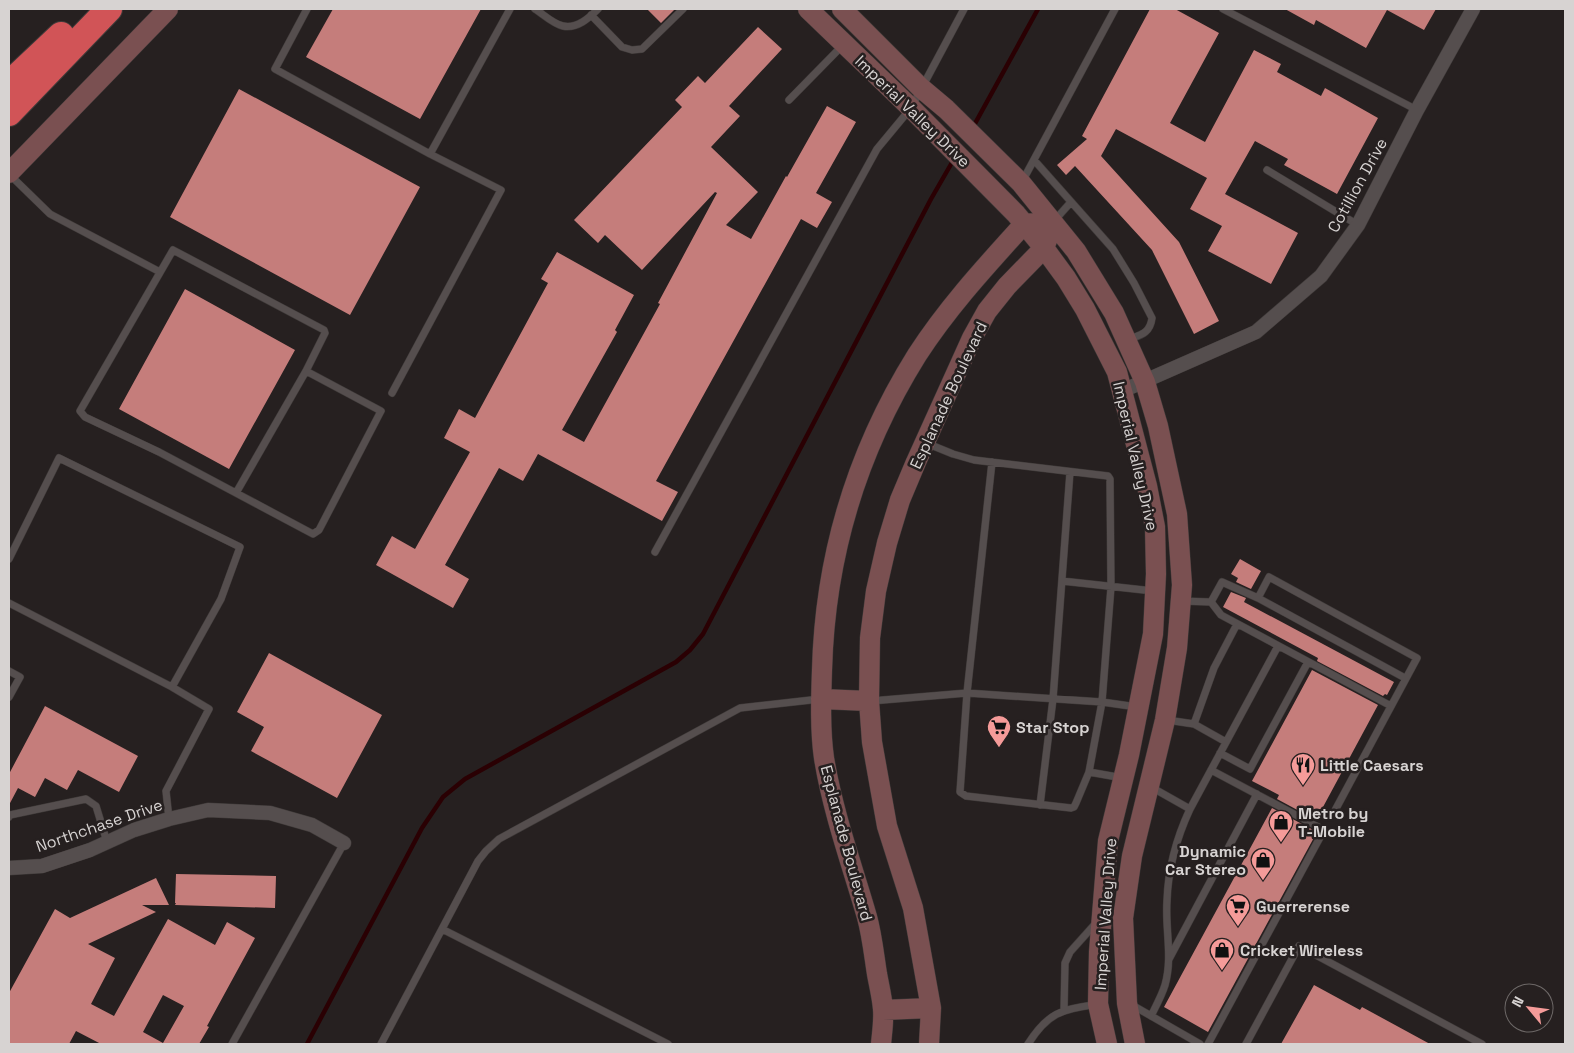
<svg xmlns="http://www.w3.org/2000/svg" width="1574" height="1053" viewBox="0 0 1574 1053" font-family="'Space Grotesk',sans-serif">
  <rect width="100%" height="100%" fill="#262020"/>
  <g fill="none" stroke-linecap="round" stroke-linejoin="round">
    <!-- stream -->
    <path stroke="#2a0003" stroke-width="4.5" d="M 972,129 L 1038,9
      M 307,1044 L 422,828 L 443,797 L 465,779 L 676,662 L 690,650 L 703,634 L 931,199 L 954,159"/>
  </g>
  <!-- building -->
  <path fill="#c57d7b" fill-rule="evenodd" d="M 333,9 L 481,9 L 420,119 L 306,57 Z
    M 647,9 L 675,9 L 661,23 Z
    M 1150,9 L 1175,9 L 1219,33 L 1170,123 L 1205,142 L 1254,50 L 1281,64 L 1277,72 L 1321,96 L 1325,88 L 1378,118 L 1337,194 L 1284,165 L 1288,159 L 1255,141 L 1225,194 L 1298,233 L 1271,284 L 1208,251 L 1222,226 L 1190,209 L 1207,178 L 1116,129 L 1101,156 L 1179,242 L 1219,321 L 1194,334 L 1152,250 L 1075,166 L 1066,175 L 1057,165 L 1087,139 L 1082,136 Z
    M 1285,9 L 1436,9 L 1424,30 L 1387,10 L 1366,48 L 1316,20 L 1314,25 Z
    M 758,27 L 782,49 L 729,106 L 740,116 L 711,147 L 758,192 L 726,225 L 751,239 L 786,176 L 787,177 L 827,106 L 856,122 L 816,193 L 832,202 L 817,228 L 801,219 L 656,481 L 678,492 L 662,521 L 538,454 L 523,481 L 499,468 L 445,565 L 469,579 L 453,608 L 376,565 L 392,536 L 415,549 L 470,452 L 444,438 L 459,409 L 475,418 L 548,283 L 541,279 L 557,252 L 634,295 L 615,330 L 617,332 L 562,430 L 584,442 L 660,304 L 658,303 L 717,193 L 715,192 L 642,270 L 605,235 L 598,243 L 574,220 L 682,107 L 675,100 L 698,76 L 705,83 Z
    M 239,89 L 420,187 L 350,315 L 170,217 Z
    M 185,289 L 295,350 L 229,469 L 119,409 Z
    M 1240,559 L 1261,571 L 1251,589 L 1236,582 L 1238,578 L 1231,574 Z
    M 1231,592 L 1246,598 L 1244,602 L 1394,682 L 1387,695 L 1385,694 L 1383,696 L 1317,661 L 1318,658 L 1223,607 Z
    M 269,653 L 382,715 L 337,798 L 251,751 L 264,727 L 237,712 Z
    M 1312,670 L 1378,705 L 1316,820 L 1277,799 L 1279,795 L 1252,781 Z
    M 45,706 L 138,756 L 119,792 L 78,770 L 67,790 L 45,778 L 35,797 L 18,788 L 9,805 L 9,774 Z
    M 1272,808 L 1317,832 L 1208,1032 L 1164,1007 Z
    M 176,874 L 276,876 L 275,908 L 175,905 L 176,903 L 175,903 Z
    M 156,878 L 169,905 L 142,905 L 156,912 L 88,944 L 115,958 L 91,1004 L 114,1016 L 168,919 L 215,945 L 227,922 L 255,938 L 207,1026 L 209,1027 L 199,1044 L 101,1044 L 76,1031 L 69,1044 L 9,1044 L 9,993 L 55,909 L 70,918 ZM 163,995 L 184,1006 L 163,1043 L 143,1032 Z
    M 1314,985 L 1360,1010 L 1362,1007 L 1430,1044 L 1281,1044 Z"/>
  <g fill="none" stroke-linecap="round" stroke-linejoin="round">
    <!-- lane casing -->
    <g stroke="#3f3a39" stroke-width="8">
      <path id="lane" d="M 307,9 L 275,69 L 430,154 L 510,9
        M 535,9 C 543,14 553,24 563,26 C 577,29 589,18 598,9
        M 1223,9 L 1417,110
        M 591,15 L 622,47 L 632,50 L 642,49 L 683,9
        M 789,100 L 843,45
        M 1034,160 L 1113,249 L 1134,283 L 1152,318 C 1150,334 1140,335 1127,340
        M 1267,170 L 1358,225
        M 9,174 L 50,214 L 160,272
        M 1023,180 L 1115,9
        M 1054,221 L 1071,202
        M 173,250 L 324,330 L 325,333 L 306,371 L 236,493 L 159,452 L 85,417 L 80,411 Z
        M 392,393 L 501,190 L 430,154
        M 926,443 L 953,454 L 974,460 L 1108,476 L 1110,479 L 1111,587 L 1102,702 L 1089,772 L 1123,778
        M 992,462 L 967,693 L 960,792 L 966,796 L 1071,808 L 1074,807 L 1076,803 L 1089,772
        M 236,493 L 313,534 L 319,530 L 381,411 L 306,371
        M 655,552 L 877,149 L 911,108 L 964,9
        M 9,559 L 59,458 L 240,547 L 221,599 L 172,687
        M 1062,581 L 1153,591
        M 1258,598 L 1269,577 L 1417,658 L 1332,816
        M 1181,601 L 1211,602
        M 9,603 L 172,687 L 209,709 L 166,791 L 169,819
        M 9,671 L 20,677 L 9,697
        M 871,701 L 967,693 L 1102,702 L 1137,707
        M 1391,706 L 1221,615 L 1211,602 L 1222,582 L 1258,598 L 1405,678
        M 1167,720 L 1194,724 L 1226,742
        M 1194,724 L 1214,668 L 1237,624
        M 1220,753 L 1250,769 L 1308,662
        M 1151,787 L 1190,809
        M 1040,805 L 1053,699 L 1070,472
        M 9,817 L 10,815 L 86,799 L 96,806 L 107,842
        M 442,929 L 668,1044
        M 1169,959 L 1257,794
        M 1132,1005 L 1200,1044
        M 1064,1010 L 1065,963 L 1070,952 L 1096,923
        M 1151,1016 C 1156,1006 1162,995 1165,985 C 1173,957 1165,929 1167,901 C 1168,868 1176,839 1190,809 L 1278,646
        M 232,1044 L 344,843
        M 381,1044 L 478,861 L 486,851 L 499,839 L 740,708 L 820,699
        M 1028,1044 C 1049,1011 1062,1010 1098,1004
        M 1208,1044 L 1324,830 L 1211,770
        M 1246,1044 L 1299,946 L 1482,1044"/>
    </g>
    <!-- street casing -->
    <g stroke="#3f3a39" stroke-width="15">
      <path id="street" d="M 1122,391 L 1256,332 L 1321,276 L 1358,225 L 1417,110 L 1473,9
        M 9,868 L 42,866 L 90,850 L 134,830 L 169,819 L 208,810 L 270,813 L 312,825 L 344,843"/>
    </g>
    <!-- secondary casing -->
    <g stroke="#3f3a39" stroke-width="21">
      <path id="secondary" d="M 808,9 L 911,108 L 1016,214 L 1044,248 L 1066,278 L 1085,309 L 1117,372 L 1147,486 L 1155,527 L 1156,574 L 1153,634 L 1129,755 L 1108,841 L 1099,952 L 1098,1004 L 1107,1044
        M 842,9 L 921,88 L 946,109 L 1021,183 L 1076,251 L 1114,313 L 1145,382 L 1158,426 L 1177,514 L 1182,585 L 1177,648 L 1165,720 L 1132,856 L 1123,918 L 1127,1003 L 1135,1044
        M 9,173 L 168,9
        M 821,699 L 869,701
        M 883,1010 L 931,1008
        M 881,1044 C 882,1033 884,1020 883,1009 C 882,997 879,985 877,974 C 874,955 872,935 867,917 C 852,865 833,813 824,758 C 820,730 821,699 822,670 C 825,557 857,451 917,355 C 948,307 986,266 1024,224 L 1037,223
        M 929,1044 L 931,1008 L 913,908 L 887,826 L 872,742 L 869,701 L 870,638 L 876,591 L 887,543 L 900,500 L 916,462 L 972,338 L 987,311 L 1007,286 L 1044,248 L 1049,235"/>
    </g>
    <!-- highway casing -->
    <g stroke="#3f3a39" stroke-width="28">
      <path id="highway" d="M 9,84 L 61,35
        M 9,113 L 109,9"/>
    </g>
    <!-- lane -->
    <use href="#lane" stroke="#554e4e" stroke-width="7"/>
    <!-- street -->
    <use href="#street" stroke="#554e4e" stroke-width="14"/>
    <!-- secondary -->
    <use href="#secondary" stroke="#7a5051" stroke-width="20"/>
    <!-- highway -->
    <use href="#highway" stroke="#d15457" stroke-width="26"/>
  </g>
  <!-- icons -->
  <defs>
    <g id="supermarket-pin" transform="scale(1.25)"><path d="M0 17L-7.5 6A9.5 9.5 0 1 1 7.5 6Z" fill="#f59b99" stroke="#262020"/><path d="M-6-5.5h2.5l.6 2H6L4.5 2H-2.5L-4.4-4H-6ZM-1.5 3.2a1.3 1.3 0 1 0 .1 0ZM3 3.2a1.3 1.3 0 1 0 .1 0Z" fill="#111"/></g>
    <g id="restaurant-pin" transform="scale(1.25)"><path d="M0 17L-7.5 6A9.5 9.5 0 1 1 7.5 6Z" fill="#f59b99" stroke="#262020"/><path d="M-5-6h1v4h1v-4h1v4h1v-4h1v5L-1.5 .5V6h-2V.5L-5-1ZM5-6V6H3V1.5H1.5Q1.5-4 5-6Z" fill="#111"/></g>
    <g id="shop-pin" transform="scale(1.25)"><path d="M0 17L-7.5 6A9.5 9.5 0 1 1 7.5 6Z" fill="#f59b99" stroke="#262020"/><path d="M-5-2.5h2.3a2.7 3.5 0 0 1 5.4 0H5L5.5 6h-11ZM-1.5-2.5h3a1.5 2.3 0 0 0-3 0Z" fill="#111"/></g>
  </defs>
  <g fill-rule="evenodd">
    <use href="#supermarket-pin" x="999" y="727"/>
    <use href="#restaurant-pin" x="1303" y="765"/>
    <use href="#shop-pin" x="1281" y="822"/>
    <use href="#shop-pin" x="1263" y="860"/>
    <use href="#supermarket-pin" x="1238" y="906"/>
    <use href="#shop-pin" x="1222" y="950"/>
  </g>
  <g text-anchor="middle" stroke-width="5" stroke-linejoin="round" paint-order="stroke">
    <!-- street labels -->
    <g font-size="16" fill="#d7d3d2" stroke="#262020">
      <text transform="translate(913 111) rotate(44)" y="6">Imperial Valley Drive</text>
      <text transform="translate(1357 185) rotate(-61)" y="6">Cotillion Drive</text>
      <text transform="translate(948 395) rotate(-65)" y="6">Esplanade Boulevard</text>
      <text transform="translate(1136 456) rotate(77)" y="6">Imperial Valley Drive</text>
      <text transform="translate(99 825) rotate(-19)" y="6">Northchase Drive</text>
      <text transform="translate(847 843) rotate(75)" y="6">Esplanade Boulevard</text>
      <text transform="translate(1105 914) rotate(-86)" y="6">Imperial Valley Drive</text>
    </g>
    <!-- poi labels -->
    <g font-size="16" font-weight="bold" fill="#d7d3d2" stroke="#262020" text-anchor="start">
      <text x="1016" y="733">Star Stop</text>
      <text x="1320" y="771">Little Caesars</text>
      <text x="1298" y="819">Metro by<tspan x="1298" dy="18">T-Mobile</tspan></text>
      <text x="1246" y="857" text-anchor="end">Dynamic<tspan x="1246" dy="18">Car Stereo</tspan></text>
      <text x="1256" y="912">Guerrerense</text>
      <text x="1240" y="956">Cricket Wireless</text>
    </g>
  </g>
  <!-- border -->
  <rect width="1574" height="1053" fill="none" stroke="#d7d3d2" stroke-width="20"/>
  <!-- north arrow -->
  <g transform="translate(1529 1008) rotate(299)"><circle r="24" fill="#262020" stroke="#6d6867"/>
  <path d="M0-4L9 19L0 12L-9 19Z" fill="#f59b99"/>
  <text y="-8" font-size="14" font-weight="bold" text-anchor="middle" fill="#d7d3d2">N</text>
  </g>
</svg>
